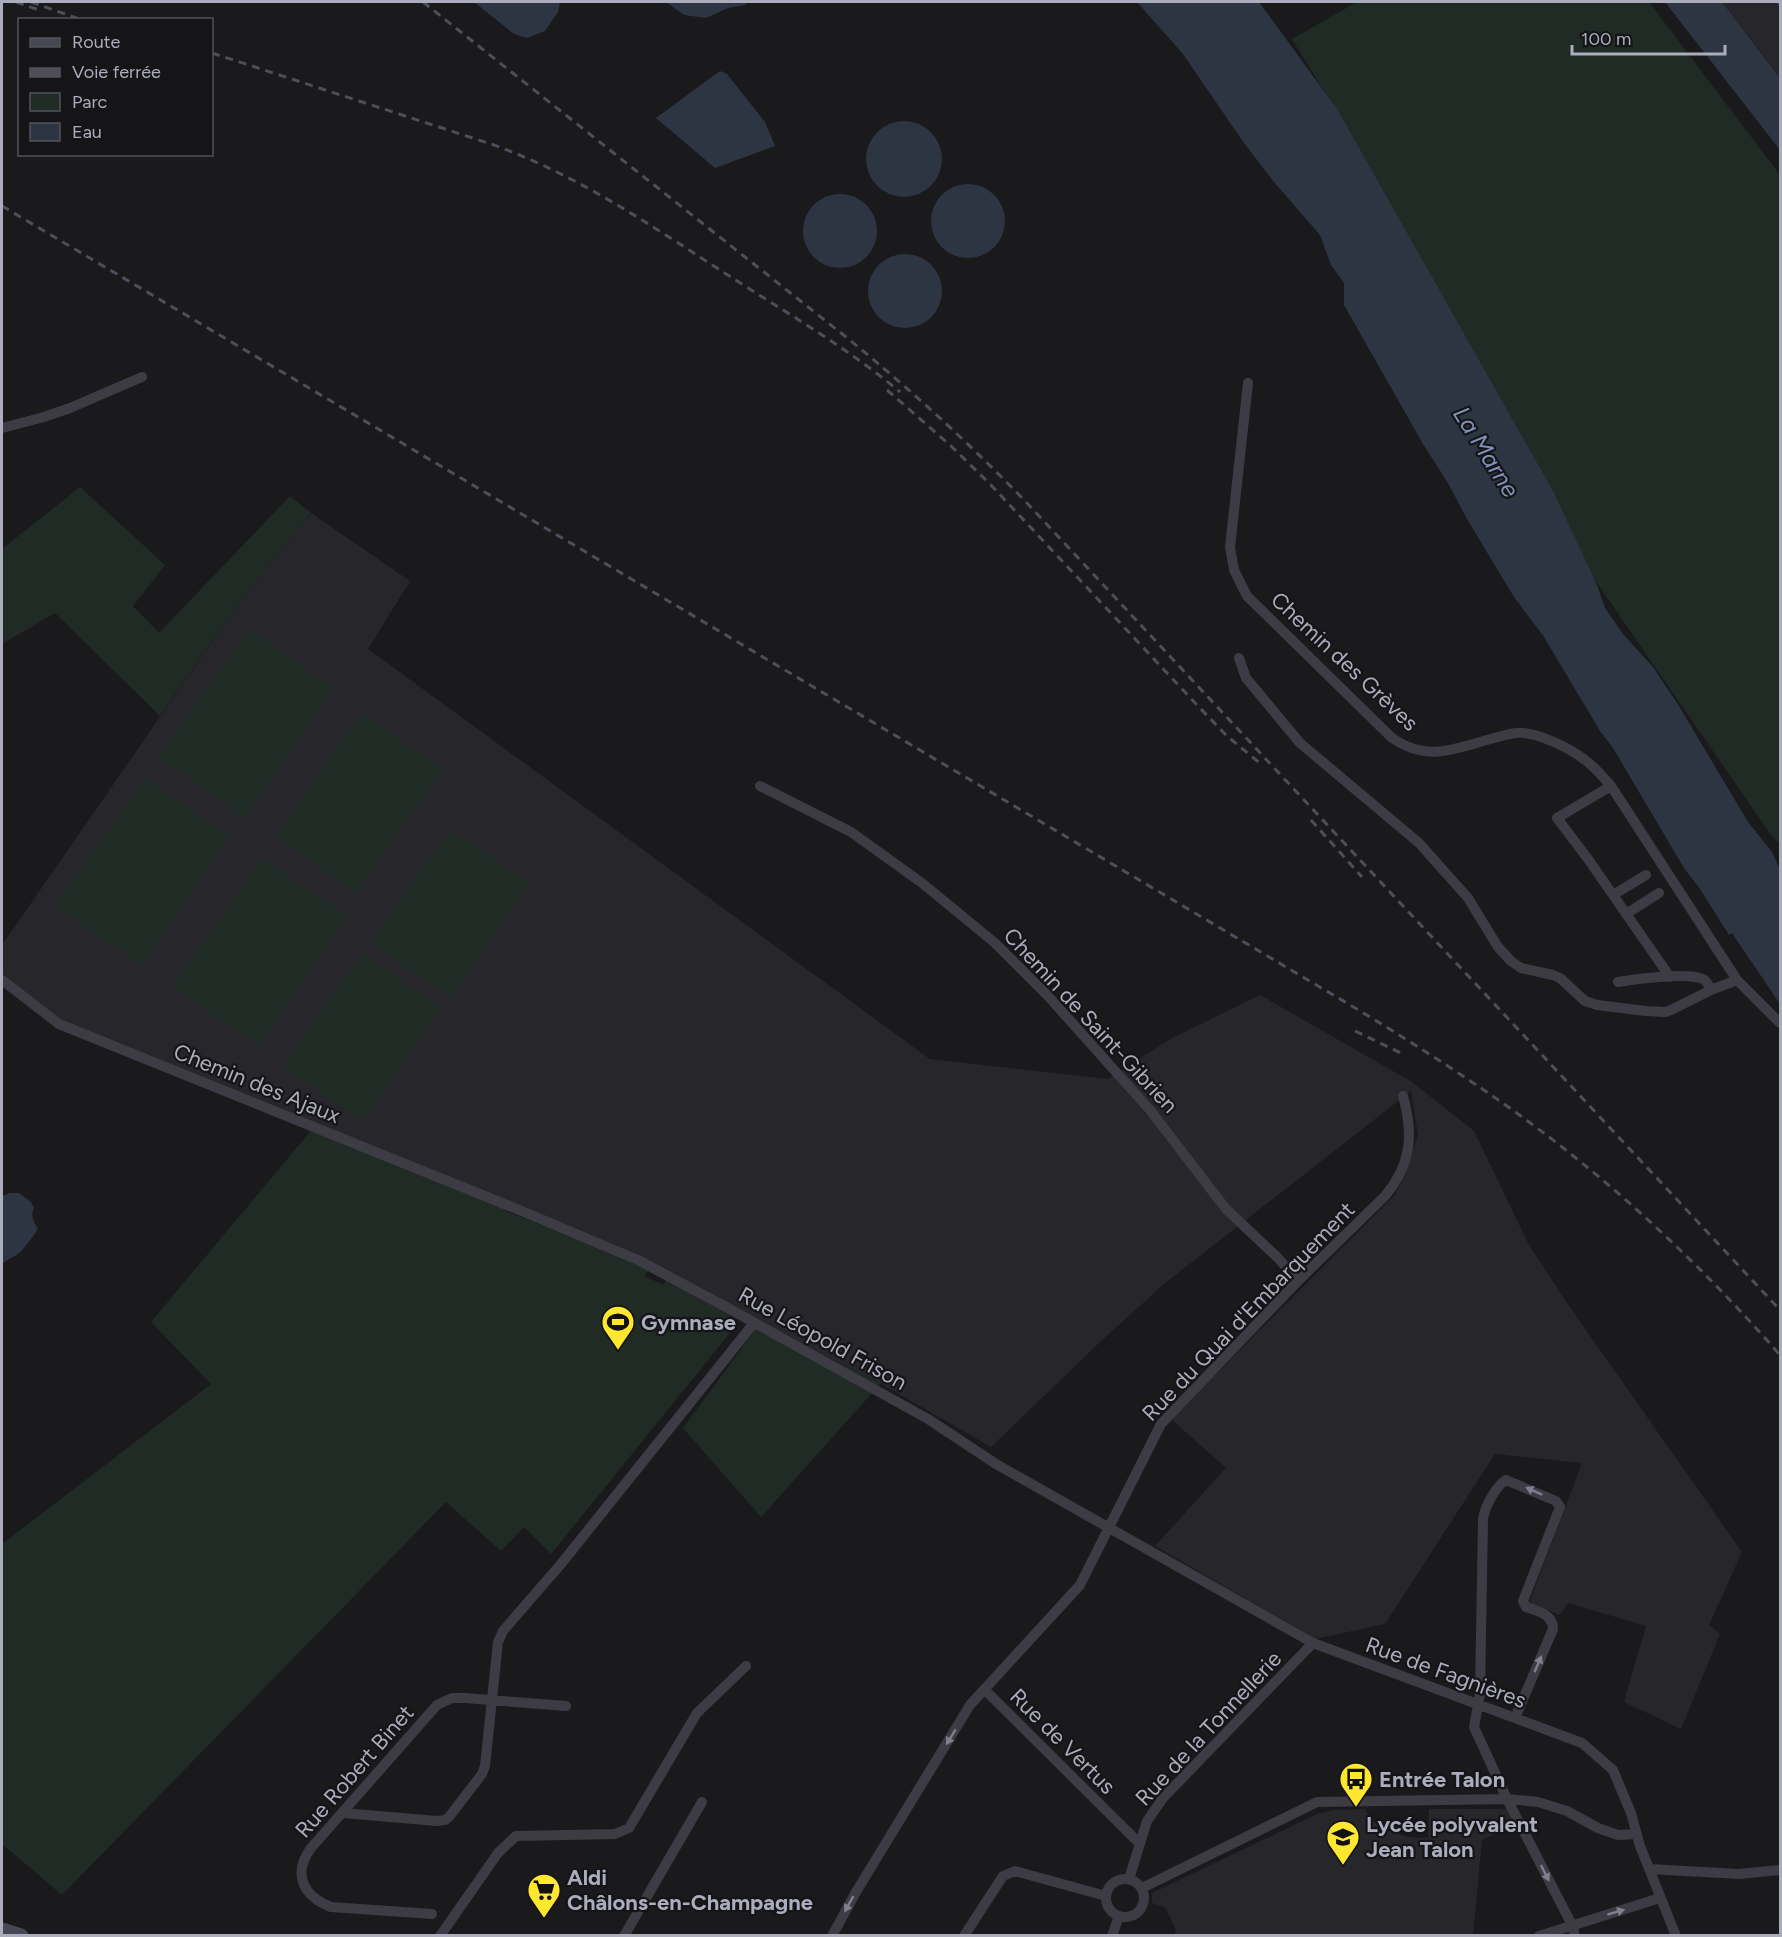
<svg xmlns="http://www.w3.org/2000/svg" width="1782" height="1937" viewBox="0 0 1782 1937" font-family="Figtree,sans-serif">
  <rect width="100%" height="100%" fill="#1a1a1d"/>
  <!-- built -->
  <path fill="#27262a" d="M 1722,2 L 1780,2 L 1780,77 Z
    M 311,513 L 410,581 L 368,649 L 930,1059 L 1108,1079 L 1172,1038 L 1260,995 L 1412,1082 L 1474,1131 L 1529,1245 L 1567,1303 L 1742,1552 L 1709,1625 L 1720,1634 L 1681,1729 L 1624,1702 L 1646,1626 L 1568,1603 L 1560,1615 L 1529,1603 L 1582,1463 L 1495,1454 L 1385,1624 L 1315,1639 L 1155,1546 L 1226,1468 L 1171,1419 L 1394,1196 L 1406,1174 L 1418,1135 L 1411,1091 L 1164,1284 L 1099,1343 L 991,1447 L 873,1379 L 754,1323 L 626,1253 L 74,1028 L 2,981 L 2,945 L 241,600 Z
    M 1365,1809 L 1369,1818 L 1381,1828 L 1407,1837 L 1428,1838 L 1429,1809 L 1509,1809 L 1517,1824 L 1482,1840 L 1473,1935 L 1174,1935 L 1176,1930 L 1165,1907 L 1152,1903 L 1152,1893 L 1317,1814 L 1334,1810 Z"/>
  <!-- green -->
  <path fill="#212b25" d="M 1357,2 L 1649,2 L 1780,175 L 1780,844 L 1771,835 L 1577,554 L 1337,112 L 1292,39 Z
    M 80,487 L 165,565 L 133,606 L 159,633 L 290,496 L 311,513 L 241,600 L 160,716 L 55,613 L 2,644 L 2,549 Z
    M 249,629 L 334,688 L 245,817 L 159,758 Z
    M 362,713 L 443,769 L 357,893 L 276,837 Z
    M 145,778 L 230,837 L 141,966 L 55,907 Z
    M 451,829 L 530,884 L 450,998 L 371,943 Z
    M 262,858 L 348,917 L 258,1046 L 173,987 Z
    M 363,953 L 442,1008 L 362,1122 L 283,1067 Z
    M 314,1127 L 507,1205 L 503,1210 L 617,1255 L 649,1269 L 645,1276 L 663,1285 L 667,1279 L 731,1316 L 734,1328 L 551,1554 L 524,1527 L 501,1551 L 446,1502 L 62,1895 L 2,1844 L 2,1544 L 211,1384 L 151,1322 Z
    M 759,1325 L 881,1383 L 761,1517 L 683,1428 Z"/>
  <!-- water -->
  <path fill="#2e3542" d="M 474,2 L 559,2 L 560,3 L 558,12 L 545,31 L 527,38 L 514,34 Z
    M 666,2 L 747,2 L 746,5 L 728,8 L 706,18 L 684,15 Z
    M 1137,2 L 1259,2 L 1337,109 L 1554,493 L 1597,585 L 1605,608 L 1623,634 L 1653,667 L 1679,706 L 1748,822 L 1772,852 L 1780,870 L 1780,1004 L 1732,933 L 1729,935 L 1700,889 L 1684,868 L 1613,748 L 1600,731 L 1544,637 L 1514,597 L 1467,519 L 1448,483 L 1423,444 L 1344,305 L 1344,283 L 1331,265 L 1320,235 L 1274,182 L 1244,143 L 1183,54 Z
    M 1665,2 L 1722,2 L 1780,78 L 1780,150 Z
    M 720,71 L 727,74 L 765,122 L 775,146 L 715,168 L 656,118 Z
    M866 159a38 38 0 1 1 76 0a38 38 0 1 1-76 0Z
    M931 221a37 37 0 1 1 74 0a37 37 0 1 1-74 0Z
    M803 231a37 37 0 1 1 74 0a37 37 0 1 1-74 0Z
    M868 291a37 37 0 1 1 74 0a37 37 0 1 1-74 0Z
    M 10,1193 L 19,1193 L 31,1202 L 34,1208 C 30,1215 34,1223 38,1229 C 36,1232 22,1252 19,1253 C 13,1258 7,1259 2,1264 L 2,1196 Z"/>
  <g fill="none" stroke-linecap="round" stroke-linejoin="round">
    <!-- minor -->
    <path stroke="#3d3c44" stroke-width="10" d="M 1248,383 L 1230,547 L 1234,570 L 1247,596 L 1392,738 C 1428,763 1456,748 1494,738 C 1501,737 1509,733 1517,733 C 1535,731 1570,748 1585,760 C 1595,767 1603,777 1611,786 L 1737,980 L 1780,1023
      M 2,428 L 44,417 L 70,408 L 142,377
      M 1239,658 L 1246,678 L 1300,743 L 1419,843 L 1468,898 L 1498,947 L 1511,961 L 1521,968 L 1553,975 L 1560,978 L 1585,1001 L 1597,1005 L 1646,1011 L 1665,1012 L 1671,1010 L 1711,990 L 1737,980
      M 760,786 L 851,832 L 922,883 L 995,943 L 1048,996 L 1150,1110 L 1226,1209 L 1278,1258 L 1298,1281
      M 1611,786 L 1557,818 L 1588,859 L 1670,977
      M 1613,895 L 1646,875
      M 1626,914 L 1659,893
      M 2,980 L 59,1024 L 507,1205 L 638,1260 L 726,1307 L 928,1419 L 996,1464 L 1313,1643 L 1582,1743 L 1613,1770 L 1631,1813 L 1640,1846 L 1676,1936
      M 1618,982 C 1636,979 1686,972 1703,979 C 1707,981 1709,986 1711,990
      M 985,1690 L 1140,1844
      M 1515,1718 L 1553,1629 C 1553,1614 1537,1611 1526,1607 L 1523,1601 L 1560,1507 L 1556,1501 L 1506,1480 C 1496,1486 1485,1506 1483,1519 L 1480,1694 L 1474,1727 L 1507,1799 L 1572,1925 L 1575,1936
      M 343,1813 L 437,1821 L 445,1820 L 449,1817 L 482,1774 L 485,1766 L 498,1642 L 503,1631 L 561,1564 L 754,1323
      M 1649,1869 L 1739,1874 L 1780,1870
      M1106 1898a19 19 0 1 1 38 0a19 19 0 1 1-38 0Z
      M 1129,1879 L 1147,1821 L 1163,1798 L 1313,1643
      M 1142,1888 L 1317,1802 L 1507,1799 L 1538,1802 L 1567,1811 L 1598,1828 L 1618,1835 L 1637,1834
      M 432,1914 L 331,1907 C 303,1896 292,1874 311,1848 L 437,1705 L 452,1698 L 465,1698 L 566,1706
      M 440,1936 L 498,1853 L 516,1836 L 615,1834 L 629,1828 L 697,1713 L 746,1666
      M 624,1936 L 702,1802
      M 832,1936 L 856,1892 L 970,1705 L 1080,1585 L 1161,1424 L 1298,1281 L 1385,1196 C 1411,1165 1414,1135 1403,1096
      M 964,1936 L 1003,1876 L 1015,1871 L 1106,1896
      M 1112,1936 L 1119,1916
      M 1539,1936 L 1660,1898"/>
    <!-- secondary -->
    <path stroke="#484852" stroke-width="15" d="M 2,1930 L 21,1936"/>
    <!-- rail -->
    <path stroke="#4d4e57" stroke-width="3" stroke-dasharray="8 6" stroke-linecap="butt" d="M 16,2 L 39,10
      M 31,2 L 82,20
      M 423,2 L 846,337 C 910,389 969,443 1026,502 L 1780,1310
      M 1778,2 L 1780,4
      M 212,53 L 491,144 C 581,176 654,228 734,279 C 790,315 849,349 900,392
      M 2,206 L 1318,986 C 1378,1021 1437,1058 1494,1097 C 1600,1170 1696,1259 1780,1355
      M 887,390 L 951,446 L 990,484 L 1197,705 L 1227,736 L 1262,765
      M 1311,820 L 1362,877
      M 1355,1031 L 1401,1053"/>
  </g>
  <!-- one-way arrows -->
  <defs><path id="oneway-solid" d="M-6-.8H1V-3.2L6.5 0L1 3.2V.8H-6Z" transform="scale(1.5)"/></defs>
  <g fill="#7f808d">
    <use href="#oneway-solid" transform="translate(1534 1491) rotate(-156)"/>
    <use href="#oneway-solid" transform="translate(1538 1664) rotate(-67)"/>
    <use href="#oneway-solid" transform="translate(951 1737) rotate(121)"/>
    <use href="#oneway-solid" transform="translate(1545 1873) rotate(63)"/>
    <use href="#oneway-solid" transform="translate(849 1904) rotate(119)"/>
    <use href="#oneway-solid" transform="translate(1616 1912) rotate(-17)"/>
  </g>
  <!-- icons -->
  <defs>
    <g id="stadium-pin" transform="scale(1.725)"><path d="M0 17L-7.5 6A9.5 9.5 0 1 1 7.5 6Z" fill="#ffe72f" stroke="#151518"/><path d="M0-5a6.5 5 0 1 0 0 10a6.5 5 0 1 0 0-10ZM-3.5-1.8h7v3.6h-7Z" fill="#111"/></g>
    <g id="bus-pin" transform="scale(1.725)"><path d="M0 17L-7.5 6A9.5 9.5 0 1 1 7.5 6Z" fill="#ffe72f" stroke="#151518"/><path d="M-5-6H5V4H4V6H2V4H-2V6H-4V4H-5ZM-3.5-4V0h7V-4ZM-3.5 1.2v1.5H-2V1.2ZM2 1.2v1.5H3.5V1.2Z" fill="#111"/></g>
    <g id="school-pin" transform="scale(1.725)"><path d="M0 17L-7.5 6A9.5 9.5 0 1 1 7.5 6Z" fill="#ffe72f" stroke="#151518"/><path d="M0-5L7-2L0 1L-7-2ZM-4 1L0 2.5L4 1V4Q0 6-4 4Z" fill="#111"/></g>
    <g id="supermarket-pin" transform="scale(1.725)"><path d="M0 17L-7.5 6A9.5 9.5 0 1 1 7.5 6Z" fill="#ffe72f" stroke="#151518"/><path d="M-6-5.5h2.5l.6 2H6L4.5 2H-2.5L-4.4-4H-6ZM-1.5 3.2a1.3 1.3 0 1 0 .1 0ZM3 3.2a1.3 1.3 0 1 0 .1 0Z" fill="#111"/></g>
  </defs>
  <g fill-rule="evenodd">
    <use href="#stadium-pin" x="618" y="1322"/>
    <use href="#bus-pin" x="1356" y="1779"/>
    <use href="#school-pin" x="1343" y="1837"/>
    <use href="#supermarket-pin" x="544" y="1890"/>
  </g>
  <g text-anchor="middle" stroke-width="4.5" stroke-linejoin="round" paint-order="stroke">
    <!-- street labels -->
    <g font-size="22" fill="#abadbd" stroke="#151518">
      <text transform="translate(1345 661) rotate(43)" y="8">Chemin des Grèves</text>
      <text transform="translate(1091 1020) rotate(47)" y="8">Chemin de Saint-Gibrien</text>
      <text transform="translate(257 1083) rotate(22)" y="8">Chemin des Ajaux</text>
      <text transform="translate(1248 1311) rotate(-46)" y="8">Rue du Quai d'Embarquement</text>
      <text transform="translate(823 1338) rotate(29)" y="8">Rue Léopold Frison</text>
      <text transform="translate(1446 1672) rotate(20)" y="8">Rue de Fagnières</text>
      <text transform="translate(1208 1728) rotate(-47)" y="8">Rue de la Tonnellerie</text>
      <text transform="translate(1063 1741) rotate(45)" y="8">Rue de Vertus</text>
      <text transform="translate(354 1771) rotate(-49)" y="8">Rue Robert Binet</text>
    </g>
    <!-- poi labels -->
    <g font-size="22" font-weight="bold" fill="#abadbd" stroke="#151518" text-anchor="start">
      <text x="641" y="1330">Gymnase</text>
      <text x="1379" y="1787">Entrée Talon</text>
      <text x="1366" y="1832">Lycée polyvalent<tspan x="1366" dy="25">Jean Talon</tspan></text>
      <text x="567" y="1885">Aldi<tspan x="567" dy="25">Châlons-en-Champagne</tspan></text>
    </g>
    <!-- water labels -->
    <g font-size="24" font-style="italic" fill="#8092bb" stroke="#151518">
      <text transform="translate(1486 452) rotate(58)" y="8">La Marne</text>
    </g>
  </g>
  <!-- border -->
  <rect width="1782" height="1937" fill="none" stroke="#abadbd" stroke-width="6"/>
  <!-- legend -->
  <rect x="18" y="18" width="195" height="138" fill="#151518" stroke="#51525a" stroke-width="1.5"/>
  <rect x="30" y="38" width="30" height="9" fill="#484852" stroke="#51525a" stroke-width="1.5"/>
  <text x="72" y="48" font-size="18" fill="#abadbd">Route</text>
  <rect x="30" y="68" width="30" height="9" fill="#4d4e57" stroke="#51525a" stroke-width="1.5"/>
  <text x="72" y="78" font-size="18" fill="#abadbd">Voie ferrée</text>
  <rect x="30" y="93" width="30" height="18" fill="#212b25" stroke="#51525a" stroke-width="1.5"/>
  <text x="72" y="108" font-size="18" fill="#abadbd">Parc</text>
  <rect x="30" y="123" width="30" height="18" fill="#2e3542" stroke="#51525a" stroke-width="1.5"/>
  <text x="72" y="138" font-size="18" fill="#abadbd">Eau</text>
  <!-- scale -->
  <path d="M1572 45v9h153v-9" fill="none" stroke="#abadbd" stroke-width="3"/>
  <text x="1581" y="45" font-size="18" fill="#abadbd" stroke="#151518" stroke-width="4.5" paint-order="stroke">100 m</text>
</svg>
